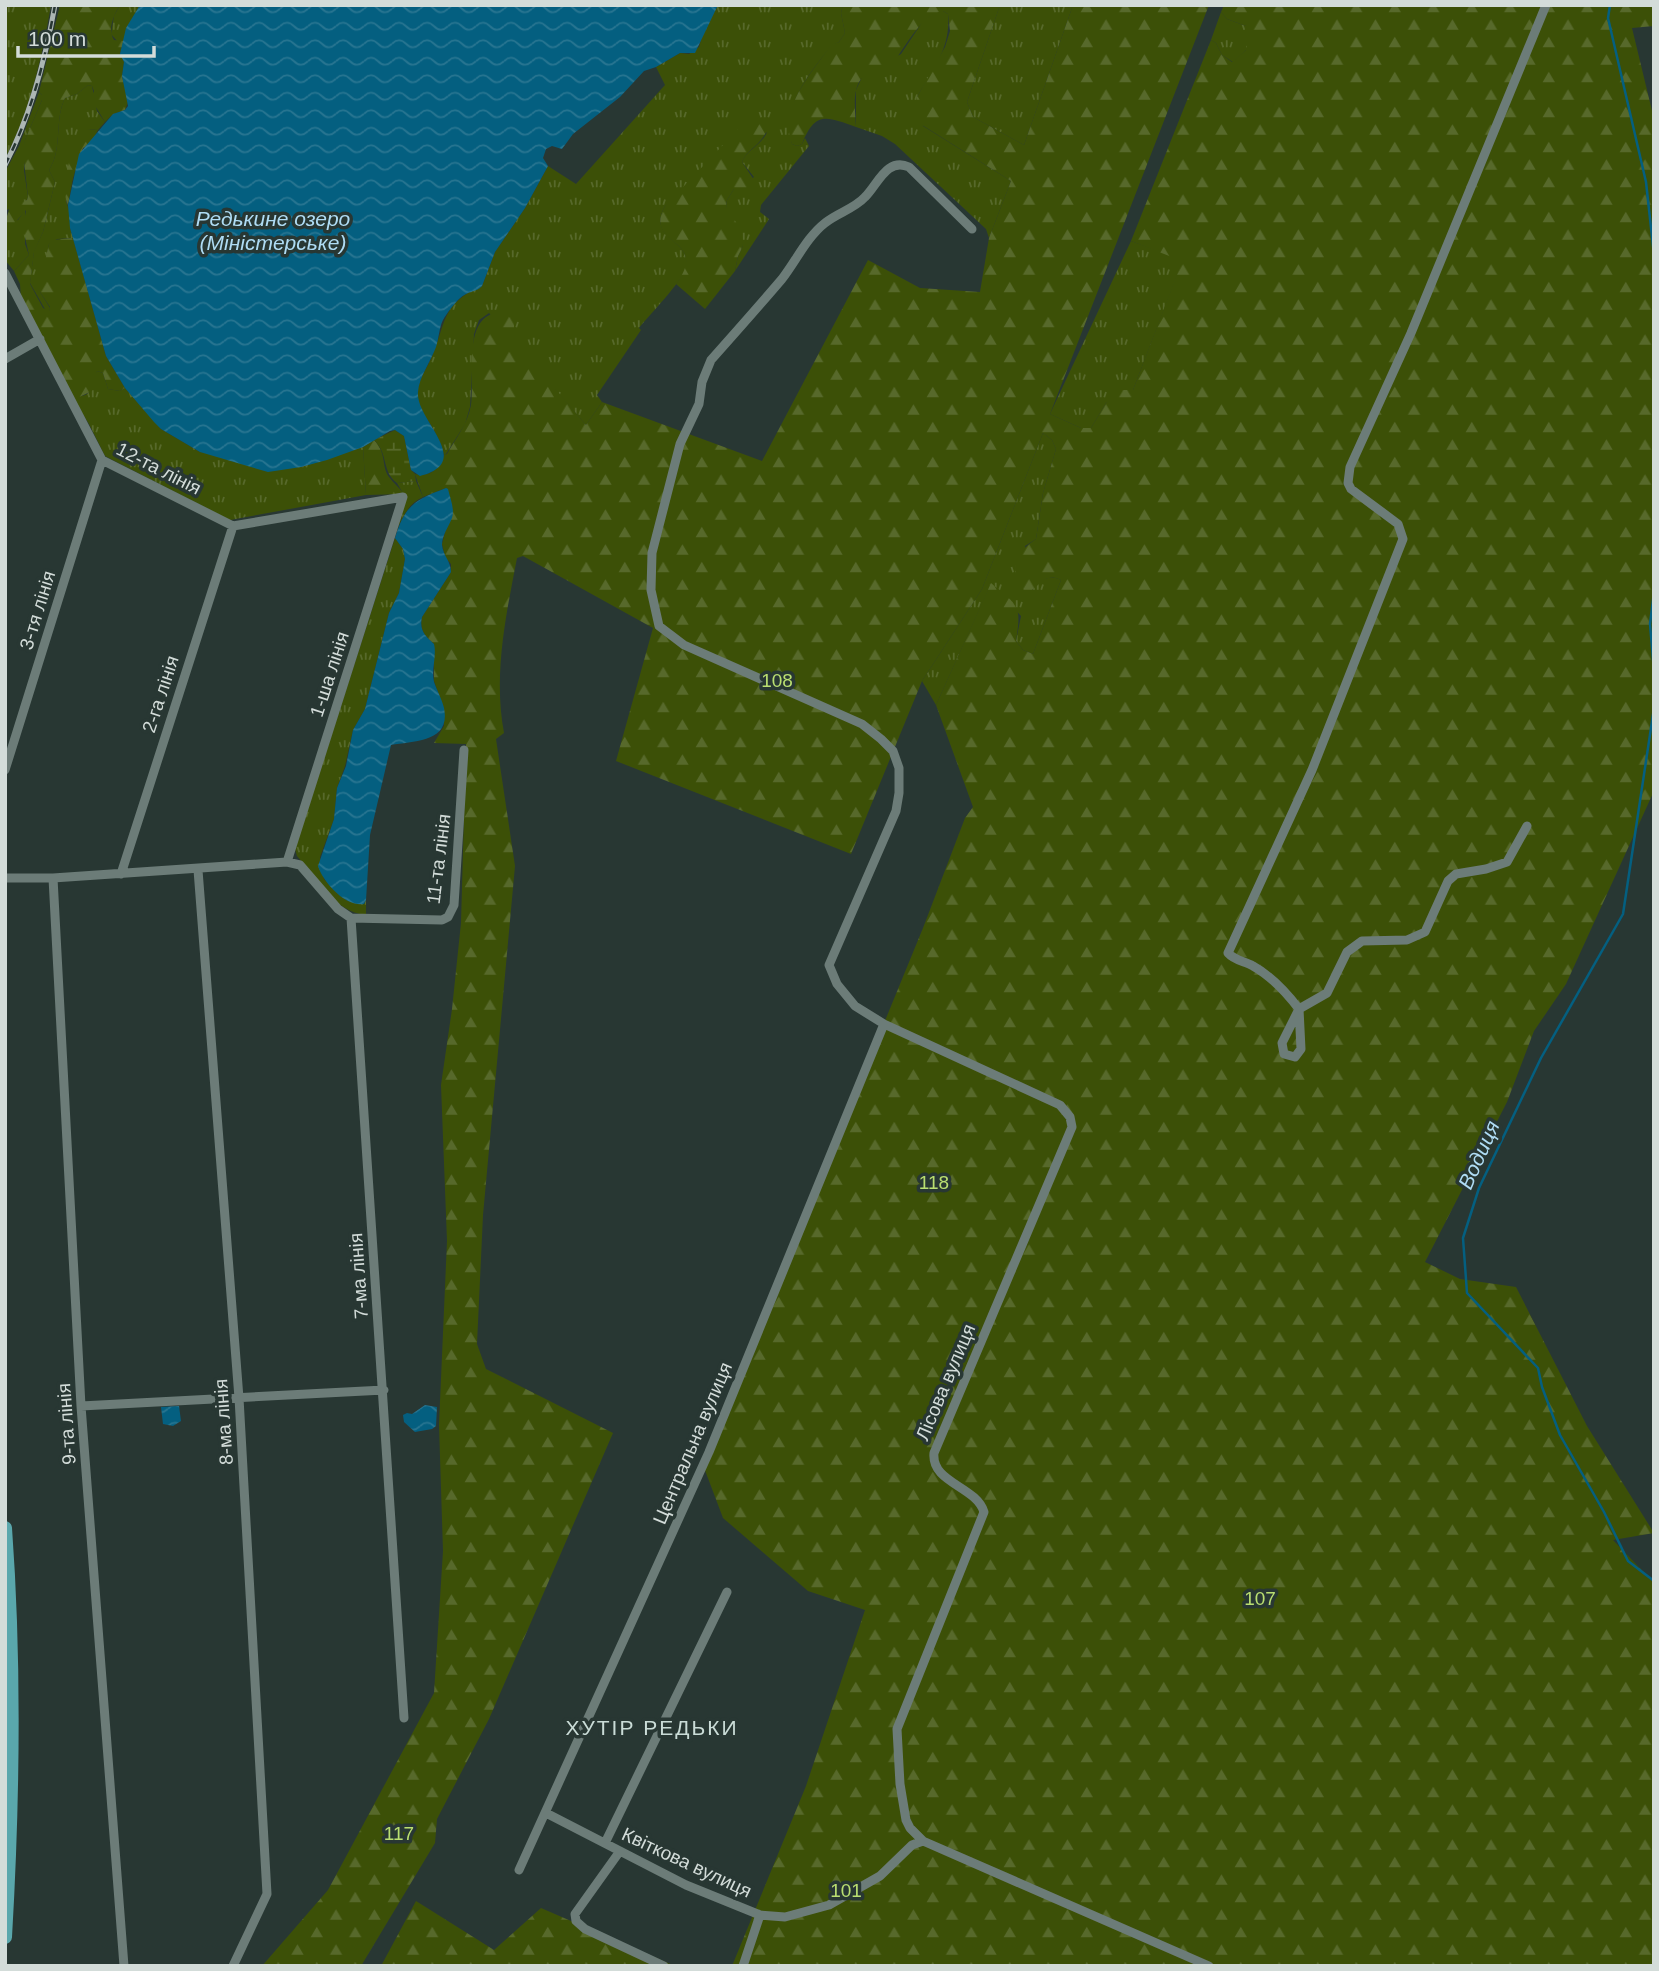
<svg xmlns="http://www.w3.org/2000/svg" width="1659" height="1971" viewBox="0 0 1659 1971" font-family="Arial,sans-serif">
  <defs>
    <pattern id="grass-tufts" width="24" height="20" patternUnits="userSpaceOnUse" patternTransform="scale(1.75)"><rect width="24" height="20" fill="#3c5007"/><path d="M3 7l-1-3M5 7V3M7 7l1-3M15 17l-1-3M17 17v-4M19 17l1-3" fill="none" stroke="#57692b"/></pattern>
    <pattern id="forest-firs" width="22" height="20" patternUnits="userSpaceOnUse" patternTransform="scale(1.75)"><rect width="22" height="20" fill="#3c5007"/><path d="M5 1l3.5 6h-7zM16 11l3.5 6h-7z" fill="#57692b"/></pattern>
    <pattern id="wetland-marsh" width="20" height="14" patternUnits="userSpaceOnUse" patternTransform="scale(1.75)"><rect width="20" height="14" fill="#3c5007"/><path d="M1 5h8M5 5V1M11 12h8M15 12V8" fill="none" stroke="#57692b"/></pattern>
    <pattern id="water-waves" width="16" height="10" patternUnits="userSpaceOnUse" patternTransform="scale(1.75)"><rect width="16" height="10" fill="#045f80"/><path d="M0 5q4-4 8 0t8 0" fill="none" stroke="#287591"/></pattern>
  </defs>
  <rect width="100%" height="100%" fill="#283733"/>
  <!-- grass -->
  <path fill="url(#grass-tufts)" d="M 5,5 L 51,5 C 42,58 30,111 5,159 Z
    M 120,5 L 140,5 L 127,28 L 124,41 L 118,42 L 111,34 L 114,16 Z
    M 718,5 L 843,5 L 841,13 L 845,33 L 839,42 L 831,46 C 808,76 783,103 792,144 L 797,146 L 802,144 L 805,138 L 809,146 L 761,205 L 760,212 L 769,219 L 735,271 L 738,256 L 743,246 L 726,206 L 727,200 L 734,189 L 740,188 L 754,177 L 742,162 C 746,150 762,145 767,132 L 665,206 C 646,240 692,239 686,267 C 683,281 649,315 639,328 L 641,330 L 597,395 L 602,402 L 586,425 L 489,313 L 479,320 L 474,334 L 470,407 L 465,424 L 446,454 L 444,455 C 442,448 440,441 436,434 C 430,422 418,409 417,395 C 417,383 426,369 431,359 C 446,324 441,303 482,286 L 495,252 L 525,208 L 548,166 L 576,184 L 665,85 L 656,67 L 680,53 L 689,54 L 699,47 L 703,33 Z
    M 1000,5 L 1073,5 L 1024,145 L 973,117 L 967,102 Z
    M 937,11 L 943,11 L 948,14 C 951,48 933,69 917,97 L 923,126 L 1011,181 L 989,238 L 986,229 L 895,144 L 882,136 L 856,127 L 856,90 L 863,75 L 901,54 L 923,21 Z
    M 1221,12 L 1227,19 L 1246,26 L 1246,50 L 1233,62 L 1222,55 L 1216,43 L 1211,40 Z
    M 88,85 L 92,86 L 97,111 L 105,122 L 98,130 L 88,129 L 66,201 L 71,216 L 70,228 L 73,238 L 57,239 L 49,244 L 40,292 L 50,308 L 49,311 L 46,311 L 30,283 L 34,251 L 43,232 L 55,182 L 49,170 C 63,149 54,120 65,98 L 77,94 Z
    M 39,92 L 42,95 L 42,100 L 25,140 L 24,171 L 28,197 L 27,200 L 7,210 L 5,219 L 5,172 L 19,146 Z
    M 25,210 L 25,244 L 29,255 L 14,271 L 5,260 L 5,223 L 18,220 Z
    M 1131,241 L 1183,260 L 1133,390 L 1106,403 L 1091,428 L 1081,428 L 1050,414 Z
    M 97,371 L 103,373 L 108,389 L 120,391 L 125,388 L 161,429 L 200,452 L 301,467 L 363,447 L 366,495 L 230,520 L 105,456 L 89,424 L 72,397 C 97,396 88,388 97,371 Z
    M 1043,433 L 1052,440 L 1056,449 L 1043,493 L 1036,539 L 1025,546 L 1032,590 C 1041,580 1048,574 1061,580 L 1033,654 L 1023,650 L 1016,641 L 1021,616 L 991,584 L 936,705 L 922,681 L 982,589 Z
    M 416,481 L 423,497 C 409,503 403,516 397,530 L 404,495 L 397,483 Z
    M 395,538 L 403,549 L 405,559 L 399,593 L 389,613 L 365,709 L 353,730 L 345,766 L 337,788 L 334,819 L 320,857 L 324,879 L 342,897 L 364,904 L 366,900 L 366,915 C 334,912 316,878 297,856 L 295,849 Z"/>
  <!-- forest -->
  <path fill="url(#forest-firs)" d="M 60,5 L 120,5 C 114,15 107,29 114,40 L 124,41 L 120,54 L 124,62 L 122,76 L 128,102 L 125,110 L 113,114 L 105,122 L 91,99 L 94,91 L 92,86 L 88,85 L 77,94 L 65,98 C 54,120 63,149 49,170 L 55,182 L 43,232 L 34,252 L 30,284 L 43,308 L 49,311 L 50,307 L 40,292 L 37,277 L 43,270 L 49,244 L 52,240 L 73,238 L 106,356 L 125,388 L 120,391 L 108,389 L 103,373 L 97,371 L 92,391 L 75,399 L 21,299 L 20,284 L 14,271 L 29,255 L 23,228 L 26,210 L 13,225 L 5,223 L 10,206 L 27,200 L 28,197 L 23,152 L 25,140 L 42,100 L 42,95 L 39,92 Z
    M 843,5 L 1000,5 L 967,102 L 973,117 L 1024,145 L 1073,5 L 1209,5 L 1050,414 L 1081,428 L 1091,428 L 1106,403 L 1120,390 L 1133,390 L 1182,261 L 1131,241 L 1211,40 L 1216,43 L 1222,55 L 1232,62 L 1246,50 L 1246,26 L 1227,19 L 1221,12 L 1224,5 L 1654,5 L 1654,26 L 1632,28 L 1654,119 L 1654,791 L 1566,984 L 1534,1031 L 1507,1102 L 1425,1262 L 1460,1279 L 1516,1287 L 1587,1426 L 1654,1533 L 1613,1540 L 1654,1583 L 1654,1966 L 732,1966 L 806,1786 L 865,1610 L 808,1591 L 723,1518 L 703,1465 L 923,928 L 965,818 L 973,807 L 936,705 L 991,583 C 1018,606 1022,604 1016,641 L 1023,650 L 1033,654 L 1061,580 C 1044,571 1040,588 1026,593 C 1008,571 1013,554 1036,539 L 1043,493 L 1056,449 L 1052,440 L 1043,433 L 982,589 L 922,681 L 851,854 L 616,761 L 653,628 L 523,556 L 517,558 C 506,615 493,675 504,733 L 496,739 L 515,866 L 483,1215 L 477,1344 L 486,1369 L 613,1433 L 489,1719 L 437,1819 L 435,1843 L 361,1966 L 262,1966 L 328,1890 L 434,1693 L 443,1551 L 439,1425 L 447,1241 L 441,1085 L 452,1009 L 461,923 L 466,744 L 434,743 L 444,726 L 444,709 L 434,681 L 434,644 C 425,636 419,630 422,617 L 451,572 L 451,564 L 445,557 L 442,544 L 447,524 L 446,488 L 423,497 L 415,474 C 431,477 439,469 444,455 L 447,454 C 456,438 468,423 471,405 C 475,374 460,306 508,313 L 514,320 L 514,340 L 586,425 L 602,402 L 762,461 L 868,260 L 920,288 L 980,292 L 989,238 L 1011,181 L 922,125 L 915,111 L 917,97 L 945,47 L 950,31 L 948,14 L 943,11 C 920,14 904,51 889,68 C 850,70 854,96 856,127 C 826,116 815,111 802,144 L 797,146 L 792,144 C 778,109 812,72 831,45 L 839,42 L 845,33 L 841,13 Z
    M 758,121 L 764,121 L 768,125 C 765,144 748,147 742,162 L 756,183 L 749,190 L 734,189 L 727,200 L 726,206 L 742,232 L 743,246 L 738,256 L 735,271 L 705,309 L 676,284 C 711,237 642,247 665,206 L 743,124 Z
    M 88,129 L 98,130 L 90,145 L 83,148 L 74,172 L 68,205 C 59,189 72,138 88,129 Z
    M 374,440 C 387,453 381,466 389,477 C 393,483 400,488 404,494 L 366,495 L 363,447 Z
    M 416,1901 L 494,1950 L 541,1908 L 675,1966 L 381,1966 Z"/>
  <!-- wetland -->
  <path fill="url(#wetland-marsh)" d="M 395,430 L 404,436 L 411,470 L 415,474 L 416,481 L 397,483 C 381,471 389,454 374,440 Z"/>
  <!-- water -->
  <path fill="url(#water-waves)" d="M 140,5 L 718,5 L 695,53 L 680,53 L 656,67 L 644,71 L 620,97 L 573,134 L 562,149 L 552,146 L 546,149 L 543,158 L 548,166 L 525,208 L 495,252 L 482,286 C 476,293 468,290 459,299 C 454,304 447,313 443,320 C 439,328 439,338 436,347 C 431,361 419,377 418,392 C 415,420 476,462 420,476 L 411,470 L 404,436 L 395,430 L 390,431 L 363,447 L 327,460 L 301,467 L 268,472 L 200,452 L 161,429 L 154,422 L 125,388 L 106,356 L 70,228 L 68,205 L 79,154 L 113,114 L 125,110 L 128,106 L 122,76 L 124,62 L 120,54 L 126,28 Z
    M 446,488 L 448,489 C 450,498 455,509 452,518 C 449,526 442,535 442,545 C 443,556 451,561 451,572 L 422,617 C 419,630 425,636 434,644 C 437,656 431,669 434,682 C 437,691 442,699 444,708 C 451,742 415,741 391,745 L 370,835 L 366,900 L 364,904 C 345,907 323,882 318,866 L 334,819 L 337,788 L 346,766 L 353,730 L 365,709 L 389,613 L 399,593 L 405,559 L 403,549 L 395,538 C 405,505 415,500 446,488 Z
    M 425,1405 L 437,1407 L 436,1426 L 432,1429 L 415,1432 L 404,1422 L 403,1415 L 407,1413 L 412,1414 Z
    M 179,1406 L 181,1421 L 173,1426 L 163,1424 L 161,1407 Z"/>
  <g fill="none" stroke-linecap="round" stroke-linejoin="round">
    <!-- stream -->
    <path stroke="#045f80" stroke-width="2.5" d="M 1610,5 L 1608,18 L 1646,182 L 1654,255
      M 1654,592 L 1650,624 L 1654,671
      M 1654,708 L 1623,914 L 1541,1058 L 1479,1188 L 1463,1238 L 1467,1293 L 1538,1368 L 1542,1387 L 1560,1435 L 1604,1512 L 1628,1561 L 1654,1581"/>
    <!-- street -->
    <path stroke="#6c7c78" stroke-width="9" d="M 972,229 L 909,167 C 887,157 878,184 865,197 C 854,209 837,213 825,223 C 807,237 796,261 782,279 C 759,306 735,333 711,360 L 702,382 L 699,404 L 680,444 L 652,553 L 651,590 L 659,626 L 684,645 L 862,724 L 881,739 L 893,751 L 899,768 L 899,793 L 896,811 L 829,965 L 837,984 L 855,1006 L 884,1024 L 1060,1105 L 1070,1117 L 1072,1127 L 934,1453 C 931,1483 976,1486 984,1512 L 897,1729 L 900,1784 L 906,1820 L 910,1828 L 923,1841 L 1209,1966
      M 5,273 L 102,460 L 233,526 L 403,497 L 287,862
      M 5,359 L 40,339
      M 5,770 L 102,460
      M 1527,826 L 1507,862 L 1486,869 L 1456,874 L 1448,881 L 1425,932 L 1407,940 L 1362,941 L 1347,952 L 1327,993 L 1299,1009 L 1301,1049 L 1295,1057 L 1284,1054 L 1282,1043 L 1299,1009 C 1286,992 1271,976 1253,966 C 1245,961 1235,961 1228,953 L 1312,770 L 1403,539 L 1398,524 L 1351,489 L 1348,483 L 1350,467 L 1411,333 L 1546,5
      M 198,870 L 239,1398 L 267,1894 L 233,1966
      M 121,874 L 233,526
      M 5,878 L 53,878 L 287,862 L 300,865 L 338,909 L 351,918 L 404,1718
      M 53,878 L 81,1406 L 124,1966
      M 351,918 L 442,920 L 448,917 L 454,905 L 464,750
      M 81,1406 L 384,1390
      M 546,1813 L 686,1885 L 760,1915 L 785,1917 L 829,1905 L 880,1876 L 912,1845 L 923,1841
      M 605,1843 L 727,1592
      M 620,1851 L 575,1914 L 576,1921 L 585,1929 L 664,1966
      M 519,1870 L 709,1452 L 884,1024
      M 743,1966 L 760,1915"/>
    <!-- primary -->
    <path stroke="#5aa7ac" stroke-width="14" d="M 5,1528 C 15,1664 13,1800 5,1937"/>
    <!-- rail casing -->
    <g stroke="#acb6b3" stroke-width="5">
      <path id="rail" d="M 5,165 C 31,115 45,61 55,5"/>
    </g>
    <!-- rail -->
    <use href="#rail" stroke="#283733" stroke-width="2.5" stroke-dasharray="8" stroke-linecap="butt"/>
  </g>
  <g text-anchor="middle" stroke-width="7" stroke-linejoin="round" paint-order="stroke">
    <!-- street labels -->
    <g font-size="19" fill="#d3dcd9" stroke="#283733">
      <text transform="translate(159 468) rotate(27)" y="7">12-та лінія</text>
      <text transform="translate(37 610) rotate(-73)" y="7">3-тя лінія</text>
      <text transform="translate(329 674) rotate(-72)" y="7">1-ша лінія</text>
      <text transform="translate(160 694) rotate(-72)" y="7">2-га лінія</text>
      <text transform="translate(438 859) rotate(-83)" y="7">11-та лінія</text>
      <text transform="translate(358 1276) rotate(-94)" y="7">7-ма лінія</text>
      <text transform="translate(945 1382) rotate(-67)" y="7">Лісова вулиця</text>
      <text transform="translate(223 1422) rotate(-94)" y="7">8-ма лінія</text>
      <text transform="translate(66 1424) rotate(-94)" y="7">9-та лінія</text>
      <text transform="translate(692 1443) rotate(-67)" y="7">Центральна вулиця</text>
      <text transform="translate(687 1862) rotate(25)" y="7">Квіткова вулиця</text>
    </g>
    <!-- park labels -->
    <g font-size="19" fill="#badf71" stroke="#283733">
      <text x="777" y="687">108</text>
      <text x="934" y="1189">118</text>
      <text x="1260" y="1605">107</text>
      <text x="399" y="1840">117</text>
      <text x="846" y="1897">101</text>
    </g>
    <!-- water labels -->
    <g font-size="21" font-style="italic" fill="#afdcf4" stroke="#283733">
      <text x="273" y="226">Редькине озеро<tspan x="273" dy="24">(Міністерське)</tspan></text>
      <text transform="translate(1479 1155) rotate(-66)" y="7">Водиця</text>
    </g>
    <!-- neighbourhood labels -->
    <g font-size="21" letter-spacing="2" fill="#cadcd7" stroke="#283733">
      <text x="652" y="1735">ХУТІР РЕДЬКИ</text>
    </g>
  </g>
  <!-- border -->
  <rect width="1659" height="1971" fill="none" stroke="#d3dcd9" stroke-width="14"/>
  <!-- scale -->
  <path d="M18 46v10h136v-10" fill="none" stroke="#d3dcd9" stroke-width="3.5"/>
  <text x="28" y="46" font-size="21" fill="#d3dcd9" stroke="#283733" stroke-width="5" paint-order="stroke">100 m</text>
</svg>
